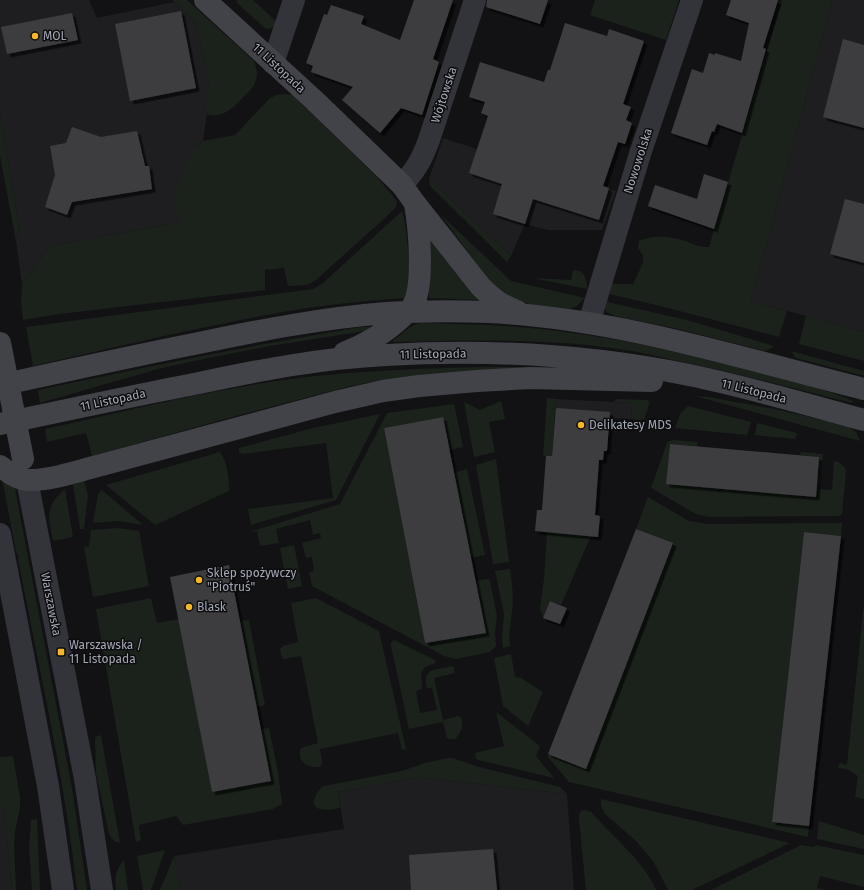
<svg xmlns="http://www.w3.org/2000/svg" width="864" height="890" viewBox="0 0 864 890" font-family="'Fira Sans',sans-serif">
  <defs>
    <filter id="shadow"><feDropShadow dx="3.5" dy="3.5" stdDeviation="0" flood-color="#0009"/></filter>
  </defs>
  <rect width="100%" height="100%" fill="#121214"/>
  <!-- built -->
  <path fill="#1e1e21" d="M 0,0 L 89,0 L 97,18 L 174,2 L 196,22 L 210,85 L 210,90 L 205,110 L 207,114 L 203,141 L 196,146 L 181,222 L 50,246 L 22,284 L 16,241 L 19,227 L 0,112 Z
    M 832,0 L 864,0 L 864,332 L 751,301 Z
    M 443,138 L 539,169 L 616,191 L 602,230 L 548,230 L 525,224 L 511,256 L 429,179 Z
    M 556,399 L 632,403 L 631,419 L 609,418 L 607,451 L 553,447 Z
    M 418,777 L 567,794 L 574,890 L 180,890 L 174,856 L 344,829 L 338,792 Z
    M 0,806 L 4,806 L 12,890 L 0,890 Z"/>
  <!-- green -->
  <path fill="#1a221b" d="M 172,0 L 187,0 L 254,61 C 258,71 258,78 253,87 C 241,99 226,121 207,114 L 205,110 L 210,85 L 197,27 L 196,22 Z
    M 237,0 L 253,0 L 278,23 L 275,27 L 266,29 L 236,2 Z
    M 595,0 L 679,0 L 666,40 L 590,15 Z
    M 782,0 L 832,0 L 751,301 L 787,311 L 779,337 L 664,307 L 605,293 L 608,284 L 633,284 L 643,263 L 643,256 L 638,248 L 639,241 C 656,234 671,236 688,242 C 695,245 700,247 709,247 Z
    M 285,94 L 293,95 L 377,177 L 397,201 L 396,207 L 386,217 L 316,280 L 307,285 L 288,286 L 284,268 L 265,270 L 265,290 L 60,314 L 23,320 L 21,302 L 22,284 L 50,246 L 181,222 L 172,200 L 191,153 L 196,146 L 203,141 L 235,135 L 269,99 L 276,95 Z
    M 0,112 L 19,227 L 16,241 L 0,156 Z
    M 429,179 L 511,256 L 507,262 L 430,186 Z
    M 402,211 C 406,220 412,277 409,287 C 408,291 406,295 404,298 C 363,301 323,305 283,312 C 199,327 116,347 33,366 L 26,327 L 313,289 L 323,283 Z
    M 440,214 L 511,281 L 585,298 L 577,306 L 570,309 L 529,304 L 517,301 L 497,289 L 487,278 Z
    M 426,233 L 478,300 L 429,298 Z
    M 573,270 C 585,270 587,279 587,289 L 533,278 L 571,280 Z
    M 603,301 L 687,320 L 774,346 L 770,349 L 765,351 L 674,328 L 615,316 L 606,312 Z
    M 806,316 L 864,332 L 864,361 L 799,344 Z
    M 421,323 C 449,324 477,324 505,326 C 588,331 669,349 749,370 C 784,379 820,387 853,401 L 852,403 C 793,388 733,372 673,360 C 661,357 649,354 637,352 C 557,338 474,340 393,342 L 393,340 C 403,335 409,324 421,323 Z
    M 361,327 L 374,327 L 365,331 L 270,346 L 213,357 L 158,369 L 40,403 L 38,390 C 145,367 253,345 361,327 Z
    M 791,351 L 864,371 L 864,376 L 796,358 Z
    M 476,367 L 518,367 L 521,369 L 377,381 L 351,386 L 236,416 L 92,456 L 86,433 L 47,442 L 45,429 C 126,411 208,390 291,379 C 352,371 414,369 476,367 Z
    M 695,396 L 708,397 L 775,409 L 848,426 L 856,432 L 860,441 Z
    M 547,398 L 556,399 L 552,456 L 543,456 Z
    M 615,399 L 647,400 L 650,402 L 644,419 L 641,420 L 631,419 L 632,403 L 615,402 Z
    M 501,401 L 505,419 L 489,422 L 495,452 L 474,457 L 464,402 L 480,410 Z
    M 454,404 L 463,447 L 449,450 L 442,417 L 384,428 L 425,643 L 485,633 L 475,581 L 487,579 L 490,581 L 497,616 L 495,633 L 496,646 L 490,652 L 456,659 L 444,656 L 312,586 L 309,572 L 314,571 L 312,557 L 306,558 L 302,543 L 321,538 L 320,533 L 313,535 L 310,520 L 276,529 L 279,543 L 260,546 L 257,531 L 252,532 L 252,531 L 340,504 L 387,413 Z
    M 688,406 L 751,422 L 747,435 L 675,428 L 680,414 Z
    M 380,414 L 336,500 L 251,525 L 248,509 L 333,498 L 326,443 L 243,454 L 239,452 L 239,448 L 313,428 Z
    M 757,423 L 797,433 L 795,439 L 755,435 Z
    M 675,440 L 697,442 L 697,446 L 670,444 L 666,483 L 815,497 L 819,457 L 800,455 L 801,452 L 823,454 L 820,489 L 832,490 L 834,461 L 839,462 L 845,468 L 846,472 L 842,514 L 839,516 L 709,517 L 696,514 L 651,488 L 667,443 L 669,441 Z
    M 220,452 C 228,463 229,479 229,491 L 155,525 L 106,485 Z
    M 496,459 L 509,562 L 493,564 L 476,465 Z
    M 467,469 L 485,555 L 470,558 L 453,473 Z
    M 13,478 L 72,788 L 87,890 L 77,890 C 65,779 39,669 18,559 L 19,557 L 16,552 L 3,483 L 4,479 Z
    M 84,480 L 88,495 L 84,529 L 80,529 L 73,484 Z
    M 65,489 L 73,537 L 53,541 C 48,517 45,506 65,489 Z
    M 102,490 L 143,525 L 119,521 L 93,523 L 98,494 Z
    M 648,497 L 689,521 L 708,524 L 842,523 L 841,536 L 804,532 L 772,822 L 809,826 L 808,837 L 569,782 L 548,757 L 548,754 L 586,768 L 673,544 L 636,529 Z
    M 118,528 L 139,531 L 149,586 L 93,597 L 84,547 L 89,546 L 91,530 Z
    M 547,532 L 591,536 L 561,605 L 550,601 L 543,618 L 540,608 L 544,579 Z
    M 294,545 L 302,586 L 288,589 L 280,548 Z
    M 510,569 C 512,583 514,597 512,611 C 511,624 508,633 510,646 L 503,648 L 502,641 L 504,614 L 495,571 Z
    M 151,598 L 157,623 L 179,619 L 212,792 L 271,781 L 261,729 L 269,728 L 278,772 L 282,804 L 273,809 L 183,825 L 176,816 L 139,825 L 141,840 L 136,842 L 96,609 Z
    M 316,598 L 379,631 L 406,749 L 402,750 L 398,733 L 320,749 L 322,763 L 320,767 C 308,768 296,762 301,748 L 318,743 L 301,656 L 284,659 L 282,658 L 280,649 L 283,646 L 298,642 L 291,603 Z
    M 864,603 L 864,799 L 855,797 L 858,776 L 847,769 L 838,768 L 839,763 L 847,765 Z
    M 249,620 L 265,705 L 257,707 L 240,621 Z
    M 394,640 L 435,660 L 436,663 L 425,667 L 421,673 L 422,689 L 416,691 L 420,713 L 437,710 L 432,688 L 427,688 C 422,667 437,670 453,666 L 455,673 L 434,678 L 443,720 L 458,716 L 462,718 C 463,727 461,733 455,739 L 449,739 L 447,738 L 443,722 L 409,729 L 391,646 L 391,643 Z
    M 511,654 L 515,677 L 521,678 L 543,692 L 528,726 L 503,706 L 494,658 Z
    M 496,712 L 540,746 L 536,756 L 554,778 L 478,760 L 476,759 L 475,753 L 504,746 Z
    M 101,735 L 120,843 C 114,842 112,839 109,834 L 96,773 L 95,737 Z
    M 13,756 L 20,797 L 20,808 L 15,832 L 14,845 L 16,890 L 12,890 L 4,807 L 0,806 L 0,757 Z
    M 448,758 L 452,758 L 479,767 L 560,787 L 567,794 L 418,777 L 338,792 L 340,808 C 334,809 327,811 320,809 C 308,806 316,791 324,786 L 402,771 L 425,763 Z
    M 601,799 L 790,843 L 692,890 L 668,890 L 653,861 L 636,841 L 605,814 L 601,806 Z
    M 585,810 L 591,812 C 611,835 645,862 656,890 L 586,890 L 579,819 L 579,814 L 581,811 Z
    M 37,819 L 40,890 L 32,890 L 29,847 L 31,820 Z
    M 819,821 L 864,835 L 864,849 L 817,839 Z
    M 801,845 L 813,847 L 816,845 L 864,855 L 864,887 L 820,876 L 817,888 L 825,890 L 711,890 Z
    M 165,850 L 151,890 L 143,890 L 137,856 Z
    M 174,856 L 180,890 L 160,890 Z
    M 124,860 L 128,890 L 116,890 C 115,877 115,870 124,860 Z"/>
  <!-- building -->
  <path fill="#3c3d41" filter="url(#shadow)" d="M 414,0 L 453,0 L 433,59 L 439,62 L 422,115 L 401,108 L 380,133 L 342,100 L 353,87 L 311,72 L 313,66 L 306,63 L 324,14 L 327,15 L 331,5 L 364,16 L 361,24 L 400,40 Z
    M 487,0 L 548,0 L 540,24 L 486,7 Z
    M 731,0 L 778,0 L 763,48 L 766,49 L 742,133 L 717,124 L 714,132 L 712,131 L 707,145 L 671,133 L 692,69 L 703,73 L 709,53 L 715,55 L 715,53 L 741,61 L 749,23 L 726,15 Z
    M 181,11 L 196,88 L 130,101 L 115,24 Z
    M 72,13 L 78,40 L 7,54 L 1,27 Z
    M 565,23 L 607,36 L 609,29 L 644,41 L 623,104 L 631,107 L 626,120 L 632,123 L 625,144 L 618,142 L 603,186 L 609,188 L 599,220 L 533,199 L 525,224 L 493,214 L 502,184 L 469,173 L 488,116 L 481,113 L 485,102 L 469,97 L 480,62 L 544,82 L 548,70 L 550,70 Z
    M 843,39 L 864,45 L 864,128 L 823,117 Z
    M 72,127 L 101,137 L 137,131 L 145,166 L 149,166 L 152,189 L 72,202 L 67,215 L 45,207 L 55,175 L 50,146 L 66,143 Z
    M 704,174 L 728,182 L 714,229 L 648,206 L 655,185 L 697,199 Z
    M 845,199 L 864,204 L 864,263 L 830,254 Z
    M 556,408 L 610,412 L 607,451 L 604,451 L 603,460 L 599,460 L 595,515 L 600,516 L 598,537 L 535,531 L 537,510 L 542,510 L 546,456 L 552,456 Z
    M 443,417 L 486,633 L 425,643 L 384,428 Z
    M 670,444 L 819,457 L 816,497 L 666,484 Z
    M 636,529 L 673,543 L 586,769 L 548,754 Z
    M 804,532 L 841,536 L 809,826 L 772,822 Z
    M 229,565 L 271,781 L 212,792 L 170,577 Z
    M 550,601 L 567,608 L 560,624 L 543,618 Z
    M 493,849 L 497,890 L 411,890 L 409,855 Z"/>
  <g fill="none" stroke-linecap="round" stroke-linejoin="round">
    <!-- minor -->
    <path stroke="#333439" stroke-width="22" d="M 273,63 L 294,0
      M 402,185 C 416,170 422,159 429,140 L 475,0
      M 589,323 L 640,154 L 692,0"/>
    <!-- tertiary -->
    <path stroke="#333439" stroke-width="22" d="M 27,480 L 85,779 L 102,890
      M 0,534 L 48,786 L 63,890"/>
    <!-- secondary -->
    <path stroke="#414349" stroke-width="22" d="M 205,0 L 314,100 L 402,185 L 414,202 L 481,287 C 493,299 501,305 517,311
      M 344,353 C 366,344 384,334 401,318 C 405,314 410,311 412,307 C 425,287 419,227 415,204
      M 0,385 C 66,371 132,356 199,343 C 261,330 323,318 386,313 C 420,311 454,311 488,312 C 616,318 741,358 864,389
      M 0,424 C 66,410 132,396 199,383 C 260,370 323,358 386,355 C 486,349 590,355 689,375 C 748,387 806,404 864,420
      M 0,466 C 8,472 18,480 28,480 C 47,481 71,473 90,468 L 335,402 L 383,391 L 419,386 L 477,381 L 530,378 L 652,381"/>
    <!-- secondary-bridge -->
    <path stroke="#414349" stroke-width="22" d="M 0,343 L 23,459"/>
  </g>
  <!-- markers -->
  <g fill="#f4b72a" stroke="#0d0d0f" stroke-width="1.5">
    <circle cx="35" cy="36" r="4"/>
    <circle cx="581" cy="425" r="4"/>
    <circle cx="199" cy="580" r="4"/>
    <circle cx="189" cy="607" r="4"/>
    <rect x="57" y="648" width="8" height="8" rx="2"/>
  </g>
  <g text-anchor="middle" stroke-width="3" stroke-linejoin="round" paint-order="stroke">
    <!-- poi labels -->
    <g font-size="12" fill="#a3a8b5" stroke="#0d0d0f" text-anchor="start">
      <text x="43" y="40">MOL</text>
      <text x="589" y="429">Delikatesy MDS</text>
      <text x="207" y="577">Sklep spożywczy<tspan x="207" dy="14">"Piotruś"</tspan></text>
      <text x="197" y="611">Blask</text>
      <text x="69" y="649">Warszawska /<tspan x="69" dy="14">11 Listopada</tspan></text>
    </g>
    <!-- street labels -->
    <g font-size="12" fill="#a3a8b5" stroke="#0d0d0f">
      <text transform="translate(279 68) rotate(43)" y="4">11 Listopada</text>
      <text transform="translate(444 95) rotate(-72)" y="4">Wójtowska</text>
      <text transform="translate(638 161) rotate(-72)" y="4">Nowowolska</text>
      <text transform="translate(433 354) rotate(-1)" y="4">11 Listopada</text>
      <text transform="translate(754 391) rotate(14)" y="4">11 Listopada</text>
      <text transform="translate(113 400) rotate(-12)" y="4">11 Listopada</text>
      <text transform="translate(51 604) rotate(79)" y="4">Warszawska</text>
    </g>
  </g>
</svg>
